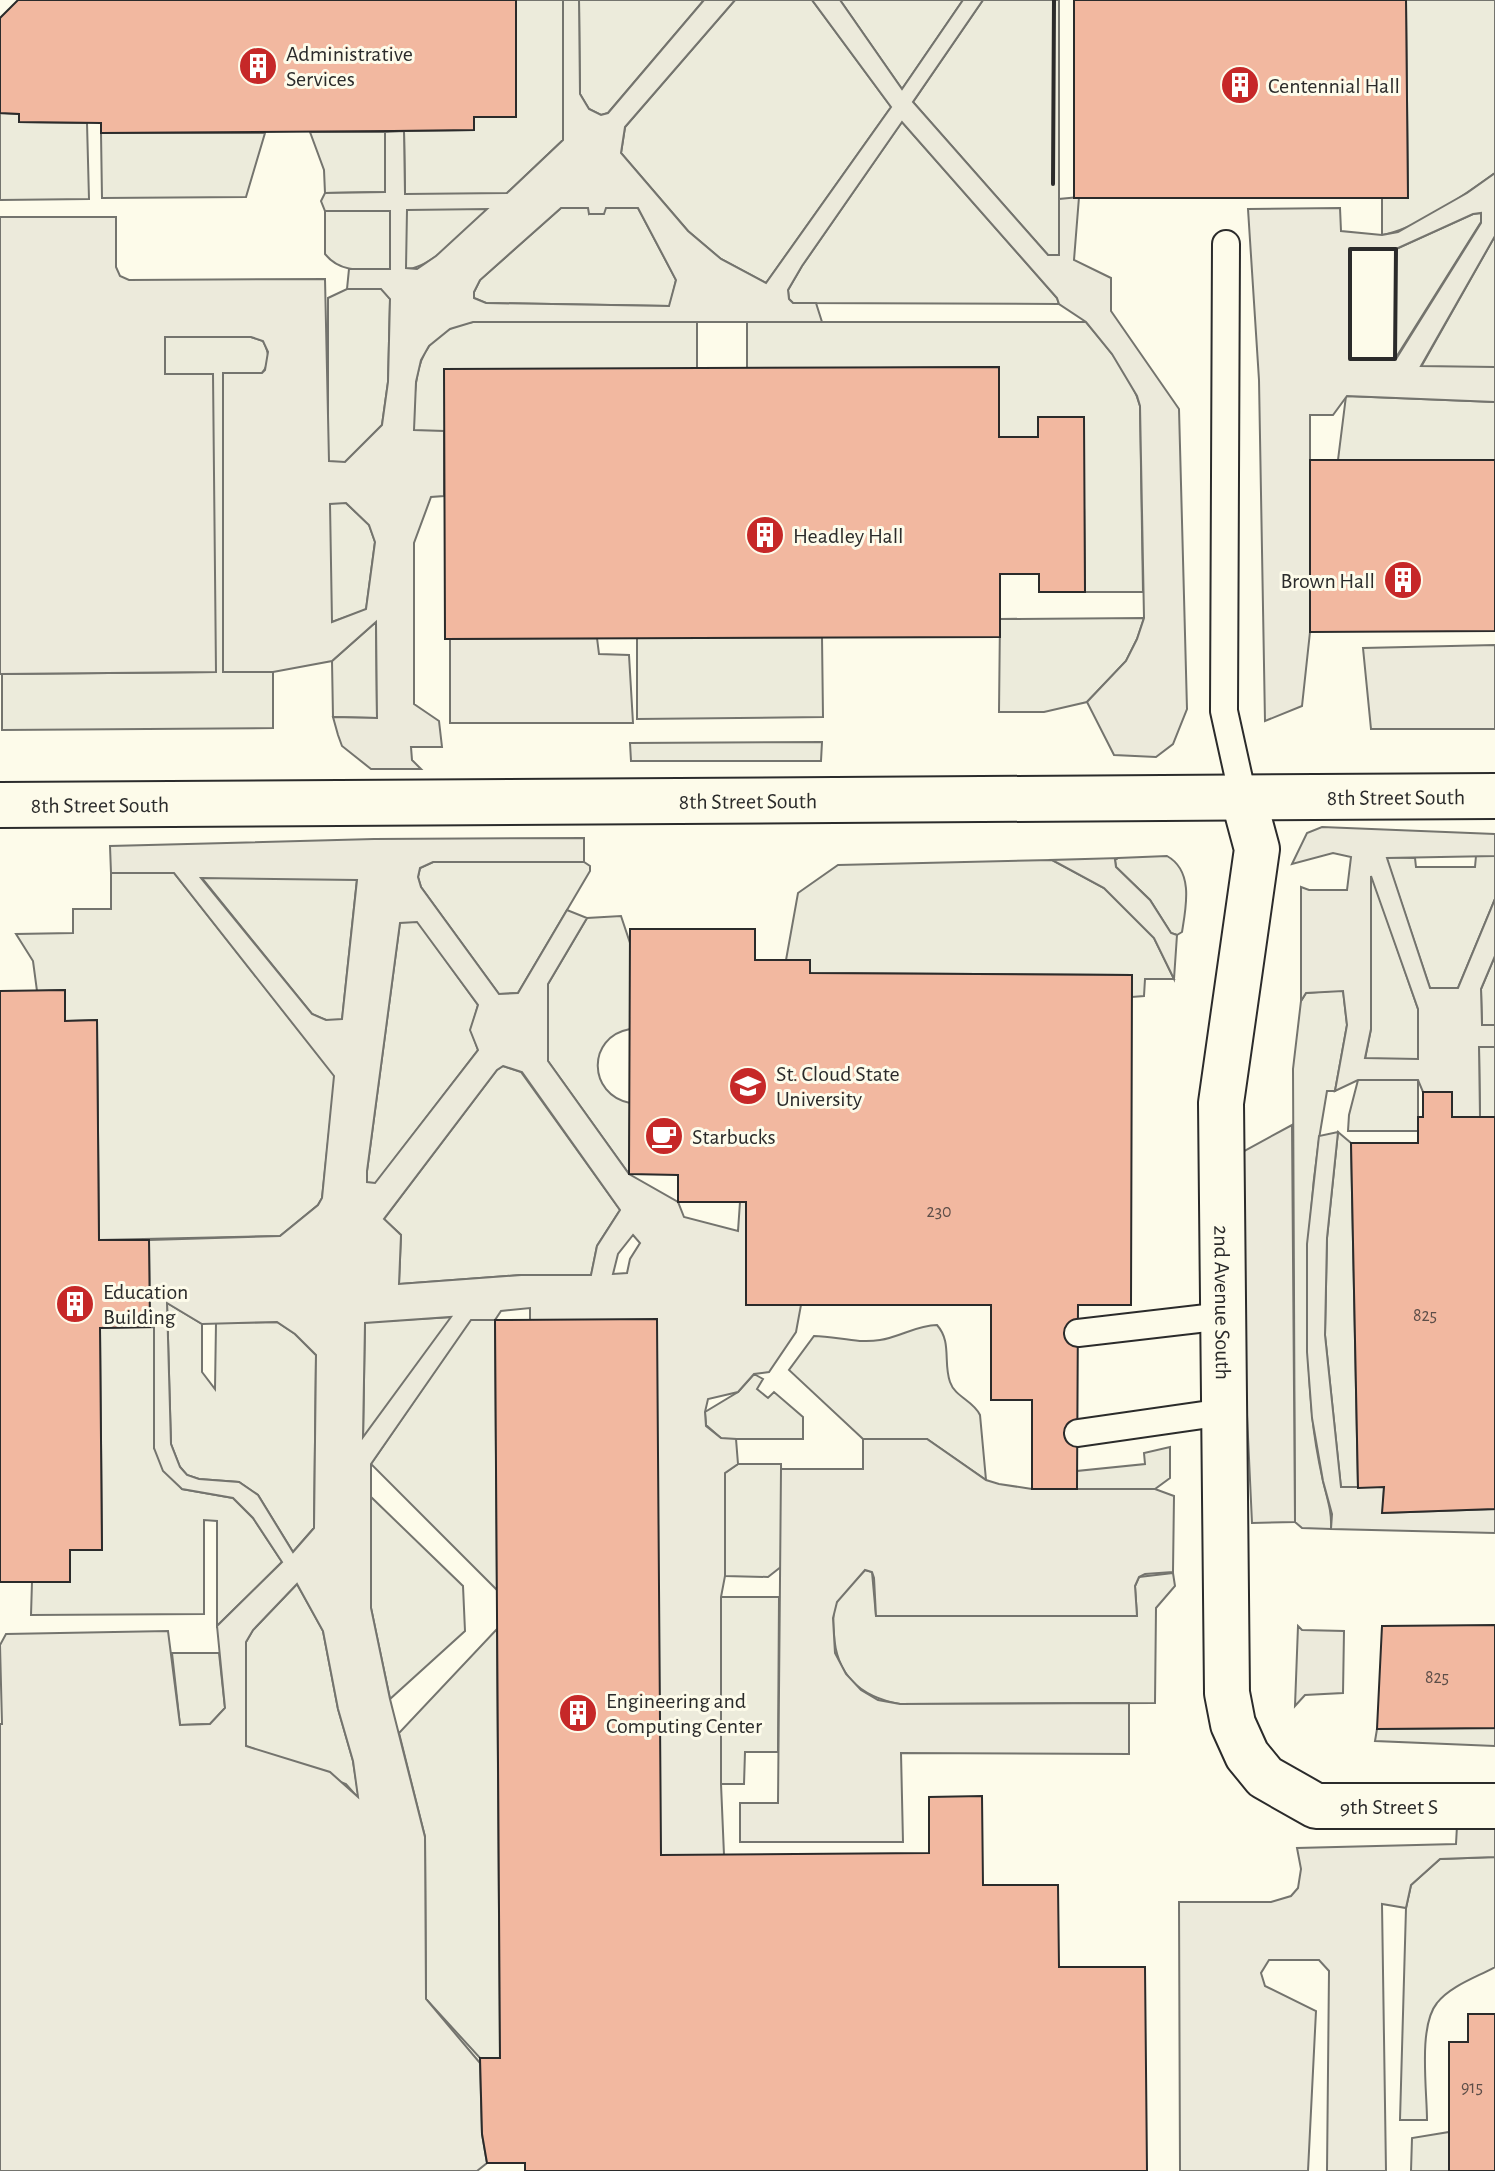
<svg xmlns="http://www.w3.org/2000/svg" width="1495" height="2171" viewBox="0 0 1495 2171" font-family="'Alegreya Sans',sans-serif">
  <rect width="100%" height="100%" fill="#fdfbea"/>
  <!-- green -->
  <path fill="#ecebdb" stroke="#74746e" stroke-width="2" d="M 516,0 L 563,0 L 563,140 L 506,194 L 405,194 L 404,131 L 474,130 L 474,117 L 515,117 Z
    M 579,0 L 704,0 L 608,113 L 601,115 L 589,109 L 580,94 Z
    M 735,0 L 812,0 L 891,107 L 766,283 L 721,259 L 688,231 L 621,153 L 625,127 Z
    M 840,0 L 963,0 L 902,89 Z
    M 983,0 L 1059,0 L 1059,255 L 1048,255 L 913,102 Z
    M 1406,0 L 1495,0 L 1495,173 C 1464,195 1419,228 1382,235 L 1382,198 L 1408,198 Z
    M 0,113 L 19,114 L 19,122 L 87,123 L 89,199 L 0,200 Z
    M 902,122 L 1057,298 L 1059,304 L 793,303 L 789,299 L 788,290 L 802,266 Z
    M 310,132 L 385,132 L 386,192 L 325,193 L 324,170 Z
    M 101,133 L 265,133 L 246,197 L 102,198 Z
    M 561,208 L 589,208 L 589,214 L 605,208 L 638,208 L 676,280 L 670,306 L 486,303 L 474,298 L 474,292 L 480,280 Z
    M 406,209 L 488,209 C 469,226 432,269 406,269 Z
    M 390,210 L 390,269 C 366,269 342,275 325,254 L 325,211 Z
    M 1481,213 L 1481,222 L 1395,359 L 1396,249 L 1473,214 Z
    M 1495,236 L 1495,367 L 1421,367 Z
    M 347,289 L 382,289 L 390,299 L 388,382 L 382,425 L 345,462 L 328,462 L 328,298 Z
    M 473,322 L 697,322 L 697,369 L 444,431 L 414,431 C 414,383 413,330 473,322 Z
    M 747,322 L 1086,322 C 1107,347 1131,373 1140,406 L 1143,592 L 1085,592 L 1083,417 L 1038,417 L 1038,437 L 999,437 L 998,367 L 747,369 Z
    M 165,336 L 251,337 L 263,341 C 269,352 271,362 262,373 L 223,374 L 223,671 L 273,672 L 273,728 L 2,730 L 2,674 L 215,672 L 212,374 L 165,374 Z
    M 1346,396 L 1495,402 L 1495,460 L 1338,460 Z
    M 329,503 L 346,503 L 369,525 L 375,542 L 366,610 L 329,623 Z
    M 1144,618 L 1137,639 L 1126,661 L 1087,702 L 1044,712 L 999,712 L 1000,619 Z
    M 376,622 L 377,718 L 333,717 L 332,661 Z
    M 822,637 L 823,717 L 637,719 L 637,638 Z
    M 822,742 L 821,761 L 631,761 L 630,743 Z
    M 1167,856 C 1194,871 1186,907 1182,932 L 1177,935 L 1171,933 L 1150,900 L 1116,867 L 1115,860 L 1118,858 Z
    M 1476,856 L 1495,856 L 1495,899 L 1458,988 L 1430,988 L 1386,857 L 1415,858 L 1416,867 L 1475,867 Z
    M 1052,860 L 1104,888 L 1154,938 L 1174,979 L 1145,979 L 1144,996 L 1132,997 L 1131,975 L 810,973 L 810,960 L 786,960 L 798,893 L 838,865 Z
    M 433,862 L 584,862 L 590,866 L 590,871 L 518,993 L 499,994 L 421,887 L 418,877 L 420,868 Z
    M 111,873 L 174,873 L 335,1076 L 322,1198 L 318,1205 L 280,1236 L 99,1240 L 97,1020 L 65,1021 L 65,990 L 37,991 L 33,961 L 16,934 L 73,933 L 73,909 L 111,909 Z
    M 1371,873 L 1418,1009 L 1418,1059 L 1365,1059 L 1371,1029 Z
    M 201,877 L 357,879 L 342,1020 L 326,1020 L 312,1014 Z
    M 621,916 L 630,943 L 630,1029 C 586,1037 588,1095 630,1103 L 629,1174 L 548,1061 L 548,984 L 587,918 Z
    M 400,922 L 418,922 L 478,1005 L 471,1030 L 478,1050 L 375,1184 L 367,1183 L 367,1171 Z
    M 1495,956 L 1495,1025 L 1482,1025 L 1481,989 Z
    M 1343,990 L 1347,1025 L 1335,1091 L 1327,1091 C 1307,1198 1302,1305 1312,1414 C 1314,1436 1318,1459 1323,1481 C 1327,1498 1332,1511 1331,1529 L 1302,1528 L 1295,1522 L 1293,1069 L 1301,1001 L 1306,993 Z
    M 1479,1047 L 1495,1047 L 1495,1117 L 1480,1117 Z
    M 503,1066 L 521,1072 L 620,1210 L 597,1246 L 591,1276 L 521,1275 L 399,1284 L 401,1235 L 384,1219 L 497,1070 Z
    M 1358,1080 L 1418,1080 L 1418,1131 L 1348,1131 L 1349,1115 Z
    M 1338,1132 L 1351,1143 L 1358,1488 L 1341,1488 L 1325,1335 L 1327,1238 Z
    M 167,1303 L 202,1324 L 202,1372 L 215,1389 L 216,1323 L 277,1322 L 295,1334 L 316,1355 L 314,1528 L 293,1552 L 258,1495 L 239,1482 L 199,1479 L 187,1475 L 180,1467 L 171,1444 Z
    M 452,1317 L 363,1439 L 365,1322 Z
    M 470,1320 L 495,1320 L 497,1590 L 371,1464 Z
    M 937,1325 C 952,1342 943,1362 950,1382 C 955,1397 974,1401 980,1415 L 986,1480 L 927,1439 L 863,1439 L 789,1370 L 814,1336 C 836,1336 857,1344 880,1340 C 900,1337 917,1325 937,1325 Z
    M 154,1327 L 154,1448 L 182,1489 L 233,1498 L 253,1518 L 282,1562 L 217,1626 L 217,1521 L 204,1520 L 204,1614 L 31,1615 L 32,1582 L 69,1582 L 70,1550 L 102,1550 L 100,1328 Z
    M 754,1374 L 763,1379 L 757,1389 L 768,1398 L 774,1392 L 803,1417 L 803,1439 L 722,1439 L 706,1425 L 705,1412 L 738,1392 Z
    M 1170,1447 L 1170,1478 L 1155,1489 L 1077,1489 L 1077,1471 L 1145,1464 L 1144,1453 Z
    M 738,1464 L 781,1464 L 782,1566 L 768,1577 L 725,1576 L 725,1473 Z
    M 370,1496 L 463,1586 L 465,1631 L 390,1699 L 371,1608 Z
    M 865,1570 L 872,1572 L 876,1616 L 1137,1616 L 1135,1586 L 1139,1577 L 1173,1573 L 1175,1586 L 1156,1608 L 1155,1703 L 900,1704 C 861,1697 836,1675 834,1634 C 833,1624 832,1613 836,1603 C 842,1591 856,1580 865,1570 Z
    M 297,1584 L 323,1631 L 338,1709 L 353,1761 L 359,1799 L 346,1784 L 246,1746 L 246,1642 L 253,1630 Z
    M 721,1597 L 779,1597 L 778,1752 L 745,1752 L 744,1784 L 721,1784 Z
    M 497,1629 L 500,2058 L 480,2058 L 426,1999 L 425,1837 L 399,1733 Z
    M 172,1653 L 219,1653 L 225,1708 L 210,1724 L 180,1725 Z
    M 1495,1728 L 1495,1746 L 1375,1741 L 1377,1729 Z
    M 1495,1857 L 1495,1967 C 1477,1977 1450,1986 1437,2003 C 1418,2026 1427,2090 1427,2120 L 1400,2120 L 1406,1908 L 1411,1885 L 1440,1859 Z
    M 1449,2132 L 1449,2171 L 1411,2171 L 1412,2138 Z"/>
  <!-- parking -->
  <path fill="#eceadb" stroke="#74746e" stroke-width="2" fill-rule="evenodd" d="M 563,0 L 579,0 L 580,94 L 589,109 L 601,115 L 608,113 L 704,0 L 735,0 L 625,127 L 621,153 L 688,231 L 721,259 L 766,283 L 891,107 L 812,0 L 840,0 L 902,89 L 963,0 L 983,0 L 913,102 L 1048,255 L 1059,255 L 1059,199 L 1079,197 L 1074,260 L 1111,278 L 1111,311 L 1179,409 L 1187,709 L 1173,744 L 1156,757 L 1114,755 L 1087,702 L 1126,661 L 1137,639 L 1144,618 L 1140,406 L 1137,396 L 1112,354 L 1086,322 L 1059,304 L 1057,298 L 902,122 L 802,266 L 788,290 L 789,299 L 793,303 L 816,303 L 822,322 L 473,322 L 450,329 L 429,346 L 421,360 L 416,382 L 414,430 L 444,431 L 444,496 L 431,497 L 414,543 L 414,704 L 439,721 L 442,747 L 411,747 L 412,760 L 421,769 L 371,769 L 342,746 L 338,735 L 333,717 L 377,718 L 376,622 L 332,661 L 273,672 L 223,672 L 223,373 L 262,373 L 265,370 L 268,352 L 263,341 L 251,337 L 165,337 L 165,374 L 213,374 L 216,672 L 0,674 L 0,217 L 116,217 L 116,267 L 120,276 L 129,280 L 325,279 L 329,461 L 345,462 L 382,425 L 388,382 L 390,299 L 381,289 L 347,289 L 349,269 L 390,269 L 390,211 L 325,211 L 321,201 L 325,193 L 385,192 L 385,132 L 404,131 L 405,194 L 507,193 L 563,140 ZM 561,208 L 588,208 L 589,214 L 604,214 L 606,208 L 638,208 L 676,280 L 669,306 L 486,303 L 474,298 L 474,292 L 480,280 ZM 487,209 L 436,256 L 417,269 L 406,268 L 407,210 ZM 346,503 L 369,525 L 375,542 L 366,609 L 332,622 L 330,504 Z
    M 1495,173 L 1495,236 L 1421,366 L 1495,367 L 1495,402 L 1347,396 L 1333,415 L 1310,415 L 1310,632 L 1302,706 L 1265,721 L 1259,380 L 1248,209 L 1340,208 L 1341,231 L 1382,235 L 1398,232 L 1467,193 ZM 1481,213 L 1481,223 L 1396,359 L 1351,359 L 1350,250 L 1396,249 L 1473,214 Z
    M 597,638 L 599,654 L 629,655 L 633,723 L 450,723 L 450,639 Z
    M 1495,645 L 1495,729 L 1371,729 L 1363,648 Z
    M 1322,827 L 1495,834 L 1495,856 L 1387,858 L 1430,988 L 1458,988 L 1495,899 L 1495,956 L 1481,989 L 1482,1025 L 1495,1025 L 1495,1047 L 1479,1047 L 1480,1117 L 1452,1117 L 1452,1093 L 1423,1092 L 1418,1080 L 1358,1080 L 1335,1091 L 1347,1025 L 1343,991 L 1306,993 L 1301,1001 L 1301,887 L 1309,890 L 1347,890 L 1351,857 L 1333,853 L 1292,864 L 1307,833 ZM 1371,876 L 1418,1009 L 1418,1059 L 1365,1058 L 1371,1029 Z
    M 584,838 L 584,862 L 433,862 L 420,868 L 418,877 L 421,887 L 499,994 L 518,993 L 567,910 L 587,918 L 548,984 L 548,1061 L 629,1174 L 678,1202 L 684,1217 L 738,1231 L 740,1202 L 746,1202 L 801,1305 L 796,1332 L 769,1372 L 754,1374 L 738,1392 L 708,1399 L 705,1412 L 706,1426 L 721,1438 L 736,1439 L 738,1464 L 725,1473 L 725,1576 L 721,1597 L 721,1784 L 724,1855 L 661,1855 L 530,1320 L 530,1308 L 501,1311 L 495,1320 L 471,1320 L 371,1464 L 371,1608 L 390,1699 L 425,1837 L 426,1999 L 480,2063 L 482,2134 L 487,2163 L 477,2171 L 0,2171 L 0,1724 L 2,1724 L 0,1645 L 6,1634 L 168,1631 L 180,1725 L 210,1724 L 225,1708 L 217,1626 L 282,1562 L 253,1518 L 233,1498 L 182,1489 L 163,1471 L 154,1448 L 154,1327 L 150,1327 L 149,1240 L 280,1236 L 318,1205 L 322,1198 L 334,1076 L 174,873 L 111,873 L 110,846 L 374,839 ZM 201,878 L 357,880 L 342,1019 L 326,1020 L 312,1014 ZM 417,922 L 478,1005 L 470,1030 L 478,1050 L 375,1183 L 367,1182 L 367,1171 L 400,923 ZM 503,1066 L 522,1072 L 620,1210 L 597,1246 L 591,1275 L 521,1275 L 399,1284 L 401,1235 L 384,1219 L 497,1070 ZM 633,1235 L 640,1243 L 630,1259 L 627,1273 L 613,1274 L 618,1254 ZM 167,1303 L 202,1324 L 277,1322 L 295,1334 L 316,1355 L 314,1528 L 293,1552 L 258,1495 L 239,1482 L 199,1479 L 187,1475 L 180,1467 L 171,1444 ZM 451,1317 L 363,1437 L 365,1323 ZM 297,1584 L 323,1631 L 338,1709 L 353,1761 L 358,1797 L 330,1772 L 246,1746 L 246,1642 L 253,1630 Z
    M 1118,858 L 1115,860 L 1116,867 L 1150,900 L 1171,933 L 1177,935 L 1174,979 L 1154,938 L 1104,888 L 1052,860 Z
    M 1292,1125 L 1295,1522 L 1252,1523 L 1235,1156 Z
    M 1338,1132 L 1327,1238 L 1325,1335 L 1341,1487 L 1384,1487 L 1383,1513 L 1495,1509 L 1495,1533 L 1331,1529 L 1332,1514 L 1323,1481 L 1312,1418 L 1307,1352 L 1307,1244 L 1319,1136 Z
    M 863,1439 L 927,1439 L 986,1480 L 999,1484 L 1032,1489 L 1155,1489 L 1174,1496 L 1173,1572 L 1145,1574 L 1139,1577 L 1135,1586 L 1137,1616 L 876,1616 L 874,1578 L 872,1572 L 865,1570 L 837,1602 L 833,1618 L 835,1653 L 846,1674 L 861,1690 L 878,1700 L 900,1704 L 1129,1703 L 1129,1754 L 901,1753 L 903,1842 L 740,1842 L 740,1803 L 778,1803 L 781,1469 L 863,1469 Z
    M 1298,1626 L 1302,1630 L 1344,1631 L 1343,1693 L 1305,1695 L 1295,1706 Z
    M 1495,1825 L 1495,1857 L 1440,1859 L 1411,1885 L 1406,1908 L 1382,1904 L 1386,2171 L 1327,2171 L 1329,1971 L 1319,1960 L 1269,1960 L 1261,1973 L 1265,1986 L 1316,2011 L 1308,2171 L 1180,2171 L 1179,1902 L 1271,1902 L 1291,1896 L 1298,1888 L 1301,1869 L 1297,1848 L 1456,1844 L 1457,1826 Z"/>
  <!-- building -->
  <path fill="#f2b8a0" stroke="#2b2b2b" stroke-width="2" d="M 18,0 L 516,0 L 516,117 L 474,117 L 474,130 L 393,131 L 101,133 L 101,123 L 19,122 L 19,114 L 0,113 L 0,18 Z
    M 1074,0 L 1406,0 L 1408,198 L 1074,198 Z
    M 999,367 L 999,437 L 1038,437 L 1038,417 L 1084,417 L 1085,592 L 1039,592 L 1039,574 L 1000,574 L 1000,637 L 445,639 L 444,369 Z
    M 1310,460 L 1495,460 L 1495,631 L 1310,632 Z
    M 630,929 L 755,929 L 755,960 L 810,960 L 810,973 L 1132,975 L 1131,1305 L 1078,1305 L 1077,1489 L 1032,1489 L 1032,1400 L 991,1400 L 991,1305 L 746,1305 L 746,1202 L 678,1202 L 678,1175 L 629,1174 Z
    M 65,990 L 65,1021 L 97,1020 L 99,1240 L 149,1240 L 150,1327 L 100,1328 L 102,1550 L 70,1550 L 70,1582 L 0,1582 L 0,991 Z
    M 1423,1092 L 1452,1092 L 1452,1117 L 1495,1117 L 1495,1509 L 1382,1513 L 1384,1487 L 1358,1488 L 1351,1143 L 1418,1143 L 1418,1117 L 1423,1117 Z
    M 657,1319 L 661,1855 L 929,1853 L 929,1797 L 982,1796 L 983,1885 L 1058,1885 L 1059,1967 L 1145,1967 L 1147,2171 L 525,2171 L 525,2163 L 487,2163 L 482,2134 L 480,2058 L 500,2058 L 495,1320 Z
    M 1495,1625 L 1495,1728 L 1377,1729 L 1382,1626 Z
    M 1468,2014 L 1495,2014 L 1495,2171 L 1449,2171 L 1449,2042 L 1468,2042 Z"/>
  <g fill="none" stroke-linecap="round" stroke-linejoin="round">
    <!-- lane casing -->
    <g stroke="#2b2b2b" stroke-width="30">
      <path id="lane" d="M 1226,244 L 1224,711 L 1243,797
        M 1078,1333 L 1224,1316
        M 1078,1433 L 1224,1412"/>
    </g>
    <!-- street casing -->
    <g stroke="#2b2b2b" stroke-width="48">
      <g id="street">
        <path id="s1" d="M 1243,797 L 1257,849 L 1221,1103 L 1227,1693 L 1233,1724 L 1247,1755 L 1265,1777 L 1316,1806 L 1495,1806"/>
        <path id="s2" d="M 0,805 L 1495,796"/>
      </g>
    </g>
    <!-- lane -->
    <use href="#lane" stroke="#fdfbea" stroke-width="26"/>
    <!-- street -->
    <use href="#street" stroke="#fdfbea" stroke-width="44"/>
    <!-- wall -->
    <path stroke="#2b2b2b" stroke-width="4" d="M 1053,184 L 1054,0
      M 1350,249 L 1396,249 L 1395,359 L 1350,359 Z"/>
  </g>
  <!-- icons -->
  <defs>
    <g id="building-disc" transform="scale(2)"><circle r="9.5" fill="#c62828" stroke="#fdfbea"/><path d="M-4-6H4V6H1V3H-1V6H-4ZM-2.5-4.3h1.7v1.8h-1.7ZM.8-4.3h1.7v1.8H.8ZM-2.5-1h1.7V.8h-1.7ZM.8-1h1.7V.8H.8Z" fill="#fff"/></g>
    <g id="university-disc" transform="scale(2)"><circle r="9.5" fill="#c62828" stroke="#fdfbea"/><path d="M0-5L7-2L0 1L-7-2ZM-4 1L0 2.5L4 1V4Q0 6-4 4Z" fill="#fff"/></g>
    <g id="cafe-disc" transform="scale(2)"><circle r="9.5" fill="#c62828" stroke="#fdfbea"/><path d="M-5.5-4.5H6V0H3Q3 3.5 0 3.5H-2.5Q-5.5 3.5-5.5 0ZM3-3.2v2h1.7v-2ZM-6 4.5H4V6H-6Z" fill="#fff"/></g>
  </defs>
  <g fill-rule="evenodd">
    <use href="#building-disc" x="258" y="66"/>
    <use href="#building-disc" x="1240" y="85"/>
    <use href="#building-disc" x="765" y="535"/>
    <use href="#building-disc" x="1403" y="580"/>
    <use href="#university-disc" x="748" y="1086"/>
    <use href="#cafe-disc" x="664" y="1136"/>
    <use href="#building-disc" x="75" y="1304"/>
    <use href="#building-disc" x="578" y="1713"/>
  </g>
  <g text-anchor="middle" stroke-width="6" stroke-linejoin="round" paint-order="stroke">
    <!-- number labels -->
    <g font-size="18" fill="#5d4e48">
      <text x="939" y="1217">230</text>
      <text x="1425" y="1321">825</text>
      <text x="1437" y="1683">825</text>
      <text x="1472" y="2093">915</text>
    </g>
    <!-- poi labels -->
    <g font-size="22" fill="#2b2b2b" stroke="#fdfbea" text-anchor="start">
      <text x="286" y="61">Administrative<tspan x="286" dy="25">Services</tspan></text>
      <text x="1268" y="93">Centennial Hall</text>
      <text x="793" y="543">Headley Hall</text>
      <text x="1375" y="588" text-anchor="end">Brown Hall</text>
      <text x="776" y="1081">St. Cloud State<tspan x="776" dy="25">University</tspan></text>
      <text x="692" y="1144">Starbucks</text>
      <text x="103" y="1299">Education<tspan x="103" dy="25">Building</tspan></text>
      <text x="606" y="1708">Engineering and<tspan x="606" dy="25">Computing Center</tspan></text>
    </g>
    <!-- street labels -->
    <g font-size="22" fill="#2b2b2b" stroke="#fdfbea">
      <text dy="8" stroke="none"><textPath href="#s2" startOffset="1396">8th Street South</textPath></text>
      <text dy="8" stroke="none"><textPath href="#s2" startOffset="748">8th Street South</textPath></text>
      <text dy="8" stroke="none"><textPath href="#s2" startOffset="100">8th Street South</textPath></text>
      <text dy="8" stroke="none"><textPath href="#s1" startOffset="510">2nd Avenue South</textPath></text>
      <text dy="8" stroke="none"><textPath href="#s1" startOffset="1126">9th Street S</textPath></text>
    </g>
  </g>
</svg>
